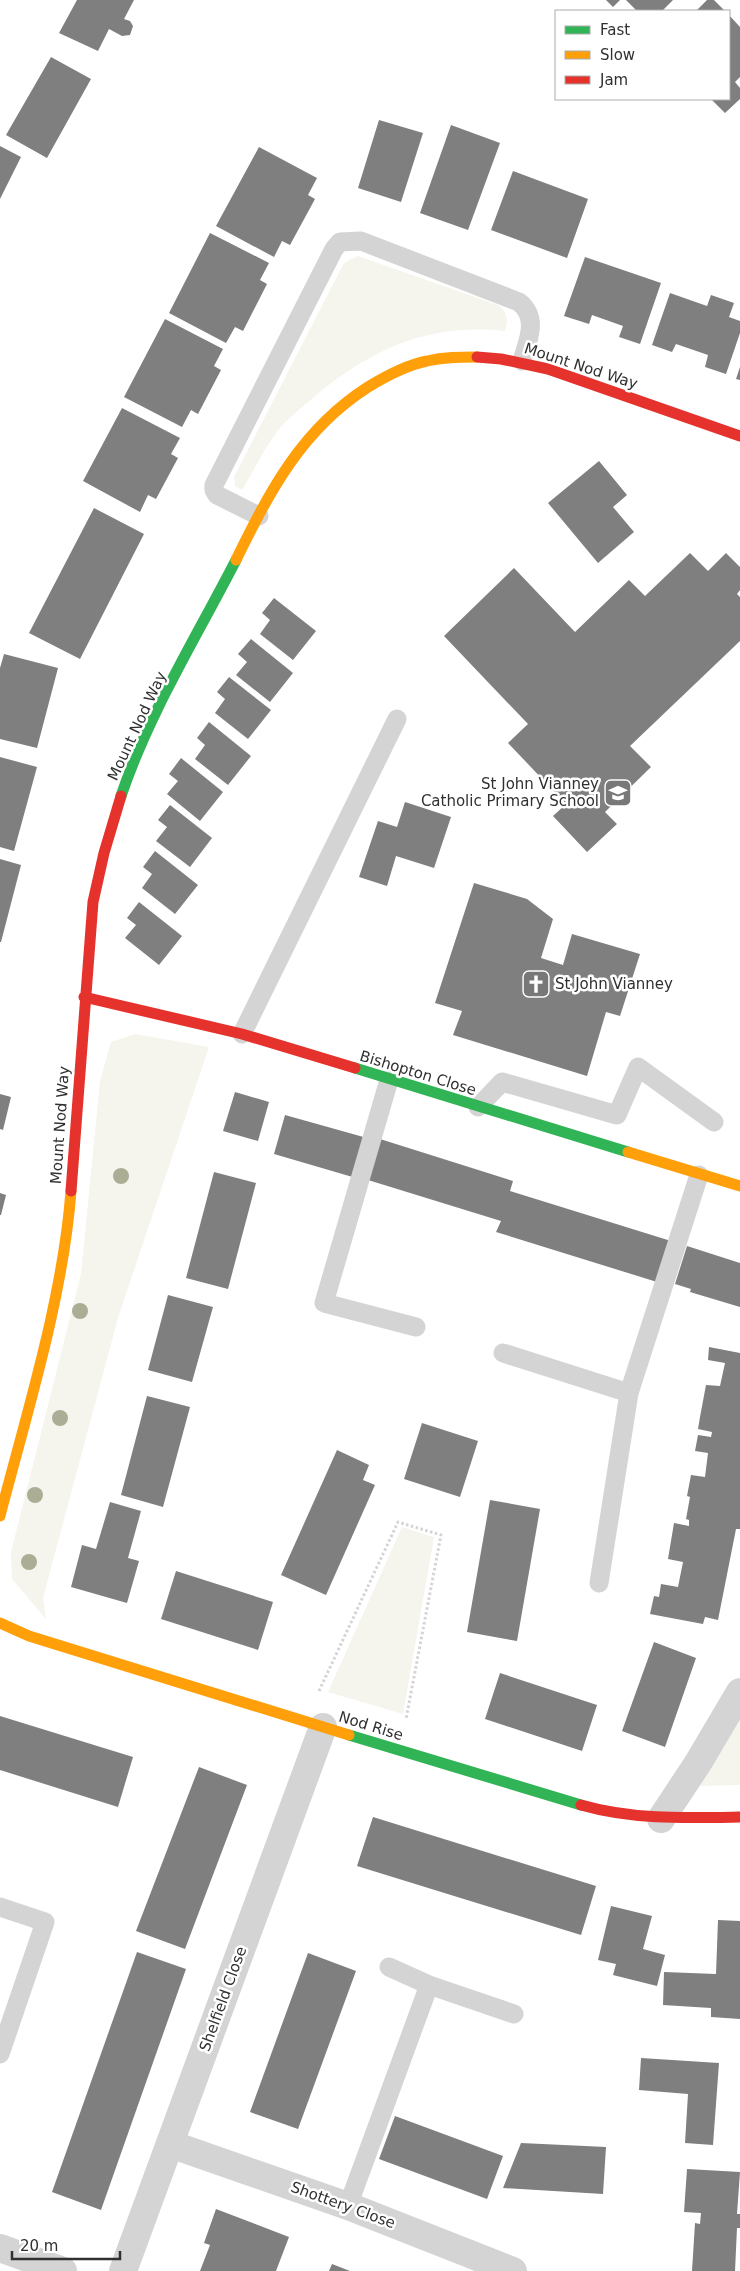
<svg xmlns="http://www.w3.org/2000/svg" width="740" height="2271" viewBox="0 0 740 2271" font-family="'DejaVu Sans',sans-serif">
  <rect width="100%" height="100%" fill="#fff"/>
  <!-- green -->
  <path fill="#f5f5ed" d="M 358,256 L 498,305 C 508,312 508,321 505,331 C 429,323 374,348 316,395 C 303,407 288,417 277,432 C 263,450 254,471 242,490 L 235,486 L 234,477 L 344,263 Z
    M 135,1034 L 209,1047 L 118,1318 L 43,1598 L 46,1619 L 12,1579 L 11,1552 L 81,1274 L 100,1081 L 111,1042 Z
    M 402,1527 L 434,1537 L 403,1714 L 328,1692 Z
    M 740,1712 L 740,1785 L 700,1786 L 735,1723 Z"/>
  <!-- building -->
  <path fill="#7f7f7f" d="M 77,0 L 134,0 L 124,19 L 130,21 L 133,26 L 130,35 L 122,36 L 109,29 L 98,51 L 59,33 Z
    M 606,0 L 620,0 L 613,7 Z
    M 626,0 L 673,0 L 662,11 L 637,11 Z
    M 707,0 L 714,0 L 725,11 L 696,11 Z
    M 729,15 L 740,27 L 740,77 L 735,82 L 740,88 L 740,99 L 725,113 L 711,99 L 729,99 Z
    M 51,57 L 91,79 L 47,158 L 6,135 Z
    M 379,120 L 423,133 L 401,202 L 358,188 Z
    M 451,125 L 500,143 L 468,230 L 420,213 Z
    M 0,146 L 21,157 L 0,199 Z
    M 259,147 L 317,178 L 308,195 L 315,199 L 290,245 L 282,241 L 274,257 L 216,226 Z
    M 513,171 L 588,199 L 567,258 L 491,230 Z
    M 210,233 L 269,263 L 260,280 L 267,284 L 243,331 L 235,327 L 226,343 L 169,313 Z
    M 585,257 L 661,283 L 640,344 L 619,337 L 623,326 L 592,315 L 589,324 L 564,316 Z
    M 670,293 L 707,306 L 711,295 L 734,303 L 729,317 L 740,321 L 740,333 L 726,374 L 705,367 L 708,355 L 676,344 L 672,352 L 652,345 Z
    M 165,319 L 223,349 L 214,366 L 221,370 L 198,414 L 191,410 L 182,427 L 124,397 Z
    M 740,367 L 740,380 L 736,379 Z
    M 122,408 L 180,438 L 171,454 L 178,458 L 156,499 L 148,495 L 140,512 L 83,481 Z
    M 599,461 L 627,495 L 613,507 L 634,532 L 598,563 L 548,503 Z
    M 94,508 L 144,534 L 80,659 L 29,633 Z
    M 690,553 L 708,571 L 726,553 L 740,567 L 740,590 L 737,594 L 740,597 L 740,641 L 630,746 L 651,767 L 605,812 L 617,824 L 587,852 L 553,816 L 566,804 L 508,743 L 528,724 L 444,636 L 514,568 L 575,632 L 629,580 L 645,596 Z
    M 274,598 L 316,631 L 293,660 L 260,634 L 270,620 L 262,613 Z
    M 251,639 L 293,673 L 270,702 L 236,675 L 247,662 L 238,654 Z
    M 4,654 L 58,668 L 37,748 L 0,739 L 0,668 Z
    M 229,677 L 271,710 L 248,739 L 215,713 L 225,699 L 217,692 Z
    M 209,722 L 251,756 L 228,785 L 195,759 L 205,745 L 197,738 Z
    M 0,757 L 37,767 L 14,851 L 0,847 Z
    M 181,758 L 223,792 L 200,821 L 167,794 L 178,781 L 169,774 Z
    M 405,802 L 451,817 L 434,868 L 396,856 L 387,886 L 359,877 L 378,821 L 397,827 Z
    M 170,805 L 212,838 L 190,867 L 156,841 L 167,827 L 158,820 Z
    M 155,851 L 198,885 L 175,914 L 142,888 L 152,874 L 143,867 Z
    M 0,859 L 21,865 L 1,942 L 0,942 Z
    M 474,883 L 527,899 L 553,919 L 541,958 L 563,965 L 572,934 L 640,954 L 620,1016 L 606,1012 L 587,1076 L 453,1035 L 462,1011 L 435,1003 Z
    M 139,902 L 182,936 L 159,965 L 125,938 L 136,925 L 127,918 Z
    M 235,1092 L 269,1102 L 258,1141 L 223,1131 Z
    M 0,1094 L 11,1097 L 3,1130 L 0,1129 Z
    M 285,1115 L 367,1138 L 356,1178 L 274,1154 Z
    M 380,1139 L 513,1181 L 510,1191 L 671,1241 L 657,1282 L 496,1232 L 501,1221 L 368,1180 Z
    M 214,1172 L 256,1183 L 228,1289 L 186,1278 Z
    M 0,1193 L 6,1195 L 1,1215 L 0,1215 Z
    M 687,1246 L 740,1263 L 740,1307 L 690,1292 L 691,1289 L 675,1284 Z
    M 168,1295 L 213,1307 L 192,1382 L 148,1370 Z
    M 709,1347 L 740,1353 L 740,1529 L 736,1529 L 718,1620 L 705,1617 L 703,1624 L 650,1614 L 654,1596 L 659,1597 L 661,1584 L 678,1587 L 683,1562 L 668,1559 L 674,1523 L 689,1526 L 689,1520 L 686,1519 L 690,1497 L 687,1496 L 691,1475 L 705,1477 L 708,1453 L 695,1451 L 698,1435 L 711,1437 L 712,1432 L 698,1429 L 700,1417 L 706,1385 L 720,1386 L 725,1363 L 708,1360 Z
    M 147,1396 L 190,1407 L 163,1507 L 121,1495 Z
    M 422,1423 L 478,1441 L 460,1497 L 404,1479 Z
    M 337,1450 L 369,1465 L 363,1480 L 375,1485 L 326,1595 L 281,1575 Z
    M 490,1500 L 540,1509 L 517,1641 L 467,1632 Z
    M 110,1502 L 141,1511 L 128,1558 L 139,1561 L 127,1603 L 71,1587 L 82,1545 L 96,1549 Z
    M 176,1571 L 273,1602 L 258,1650 L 161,1619 Z
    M 654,1642 L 696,1658 L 665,1747 L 622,1731 Z
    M 500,1673 L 597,1705 L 582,1751 L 485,1719 Z
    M 0,1716 L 133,1757 L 118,1807 L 0,1770 Z
    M 199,1767 L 247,1785 L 185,1949 L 136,1931 Z
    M 373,1817 L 596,1886 L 581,1935 L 357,1866 Z
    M 611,1906 L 652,1916 L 643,1949 L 665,1955 L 657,1986 L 613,1975 L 616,1964 L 598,1960 Z
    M 718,1920 L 740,1921 L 740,2019 L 711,2017 L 711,2008 L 663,2005 L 664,1972 L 716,1974 Z
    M 137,1952 L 186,1969 L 101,2210 L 52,2192 Z
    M 308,1953 L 356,1971 L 298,2129 L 250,2112 Z
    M 641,2058 L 719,2063 L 713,2145 L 685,2143 L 688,2094 L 639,2090 Z
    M 395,2116 L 503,2156 L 487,2199 L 379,2159 Z
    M 521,2143 L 606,2147 L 603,2194 L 503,2188 Z
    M 687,2169 L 740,2172 L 737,2214 L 740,2214 L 740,2228 L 737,2228 L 735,2271 L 692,2271 L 695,2223 L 700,2224 L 701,2213 L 684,2212 Z
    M 216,2209 L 289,2237 L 276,2271 L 200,2271 L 210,2245 L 204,2243 Z
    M 332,2264 L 350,2271 L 329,2271 Z"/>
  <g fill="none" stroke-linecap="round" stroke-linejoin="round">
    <!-- path -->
    <path stroke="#d4d4d4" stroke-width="3" stroke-dasharray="2.5 2.5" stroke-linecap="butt" d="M 319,1691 L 398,1522 L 441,1535 L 406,1719"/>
    <!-- lane -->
    <path stroke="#d4d4d4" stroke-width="19" d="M 259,516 L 217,495 L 214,490 L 214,485 L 334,249 L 340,242 L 361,241 L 519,302 C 539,318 528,340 522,361
      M 242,1034 L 397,719
      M 389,1080 L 324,1303 L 416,1327
      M 478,1107 L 502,1082 L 617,1115 L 638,1067 L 714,1122
      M 503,1353 L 629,1393
      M 599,1583 L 629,1393 L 699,1175
      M 0,1907 L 45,1922 L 0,2054
      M 389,1967 L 429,1985 L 514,2014
      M 348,2206 L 429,1985"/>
    <!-- street -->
    <path stroke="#d4d4d4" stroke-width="28" d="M 661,1819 L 698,1763 L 740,1692
      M 170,2144 L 348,2206 L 513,2271
      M 0,2248 L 63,2271
      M 123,2271 L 323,1727"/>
    <!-- fast -->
    <path stroke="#30b455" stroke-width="11" d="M 121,796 C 149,713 196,638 236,560
      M 355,1068 L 628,1152
      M 349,1735 L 581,1805"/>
    <!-- slow -->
    <path stroke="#ff9f0a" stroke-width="11" d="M 236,560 C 270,491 301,430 368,387 C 386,376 407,365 427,361 C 444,357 460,357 477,357
      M 628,1152 L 740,1186
      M 0,1516 C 27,1412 63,1298 71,1191
      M 0,1623 L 29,1636 L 349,1735"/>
    <!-- jam -->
    <path stroke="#e5322d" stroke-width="11" d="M 477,357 L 501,359 L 548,369 L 740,436
      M 84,997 L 242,1034 L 355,1068
      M 71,1191 L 93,902 L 104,853 L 121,796
      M 581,1805 C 633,1820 687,1818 740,1817"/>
  </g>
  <!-- trees -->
  <g fill="#acad95">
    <circle cx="121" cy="1176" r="8"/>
    <circle cx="80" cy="1311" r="8"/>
    <circle cx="60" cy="1418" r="8"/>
    <circle cx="35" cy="1495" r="8"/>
    <circle cx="29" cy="1562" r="8"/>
  </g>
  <!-- icons -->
  <defs>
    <g id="school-square" transform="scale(1.4375)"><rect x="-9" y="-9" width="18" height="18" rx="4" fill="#787878" stroke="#fff"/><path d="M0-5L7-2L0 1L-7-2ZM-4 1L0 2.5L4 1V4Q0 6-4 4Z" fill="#fff"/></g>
    <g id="church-square" transform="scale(1.4375)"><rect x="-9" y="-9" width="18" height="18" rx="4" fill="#787878" stroke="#fff"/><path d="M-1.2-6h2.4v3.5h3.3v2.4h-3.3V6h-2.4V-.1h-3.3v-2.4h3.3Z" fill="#fff"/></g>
  </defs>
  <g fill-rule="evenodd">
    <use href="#school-square" x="618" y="793"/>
    <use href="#church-square" x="536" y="984"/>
  </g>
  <g text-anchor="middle" stroke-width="5" stroke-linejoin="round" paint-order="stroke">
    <!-- street labels -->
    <g font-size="15" fill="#303030" stroke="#fff">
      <text transform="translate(581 366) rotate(18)" y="5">Mount Nod Way</text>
      <text transform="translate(137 726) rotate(-65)" y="5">Mount Nod Way</text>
      <text transform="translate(418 1073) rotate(17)" y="5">Bishopton Close</text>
      <text transform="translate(60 1125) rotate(-86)" y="5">Mount Nod Way</text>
      <text transform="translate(371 1726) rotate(17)" y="5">Nod Rise</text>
      <text transform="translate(223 1999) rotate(-70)" y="5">Shelfield Close</text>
      <text transform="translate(343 2205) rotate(20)" y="5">Shottery Close</text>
    </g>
    <!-- poi labels -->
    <g font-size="15" fill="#303030" stroke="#fff" text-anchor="end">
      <text x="599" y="789">St John Vianney<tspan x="599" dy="17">Catholic Primary School</tspan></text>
      <text x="555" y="989" text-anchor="start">St John Vianney</text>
    </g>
  </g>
  <!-- legend -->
  <rect x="555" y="10" width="175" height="90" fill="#ffffff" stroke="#acacac"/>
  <rect x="565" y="26" width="25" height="8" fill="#30b455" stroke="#acacac"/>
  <text x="600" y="35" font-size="15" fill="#303030">Fast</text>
  <rect x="565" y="51" width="25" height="8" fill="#ff9f0a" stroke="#acacac"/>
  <text x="600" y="60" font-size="15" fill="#303030">Slow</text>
  <rect x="565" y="76" width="25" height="8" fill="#e5322d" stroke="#acacac"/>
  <text x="600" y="85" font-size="15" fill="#303030">Jam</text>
  <!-- scale -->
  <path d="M12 2251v8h108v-8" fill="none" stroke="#303030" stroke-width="2.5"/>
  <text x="20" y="2251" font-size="15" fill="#303030" stroke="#ffffff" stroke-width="4" paint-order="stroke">20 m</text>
</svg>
